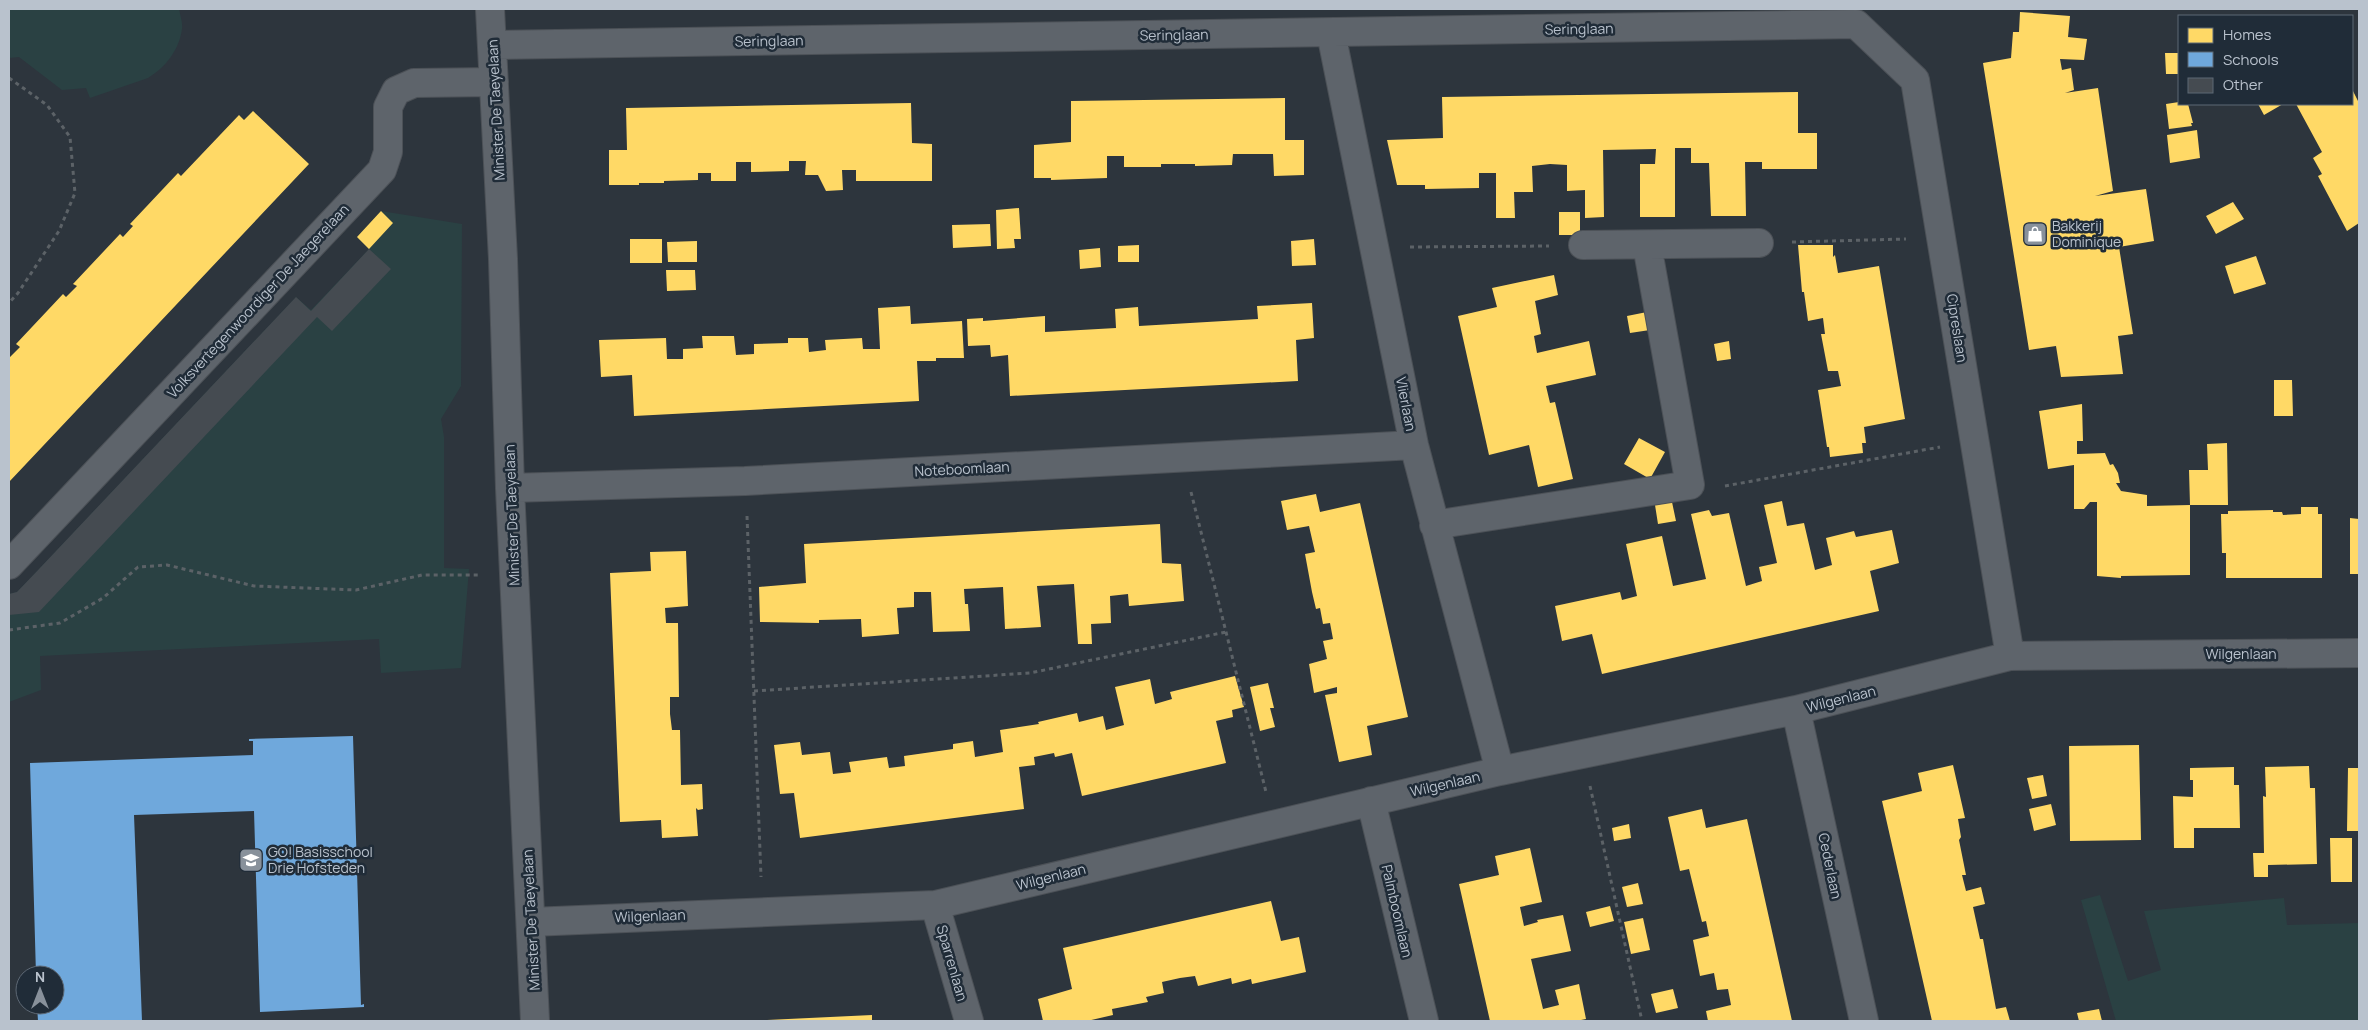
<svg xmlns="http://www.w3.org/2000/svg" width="2368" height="1030" viewBox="0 0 2368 1030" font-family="Manrope,sans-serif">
  <rect width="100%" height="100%" fill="#2d353d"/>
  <!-- green -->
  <path fill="#2a4143" d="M 9,9 L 179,9 C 180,15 183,23 182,29 C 179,50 166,67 148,78 L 90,98 L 86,88 L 62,90 L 19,57 L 9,58 Z
    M 381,211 L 462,224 L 461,386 L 441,419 L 444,437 L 444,568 L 469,569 L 461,668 L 381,673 L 379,639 L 40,656 L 41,690 L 9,702 L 9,594 L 17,592 L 40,568 L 296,297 L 311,310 L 369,249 L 357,237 Z
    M 2100,895 L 2128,981 L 2161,970 L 2144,911 L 2284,898 L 2287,925 L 2359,923 L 2359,1021 L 2116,1021 L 2081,900 Z"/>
  <!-- homes -->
  <path fill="#ffd966" d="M 2020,12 L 2070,16 L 2068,37 L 2087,39 L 2084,60 L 2060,59 L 2062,70 L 2071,68 L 2074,90 L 2065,93 L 2098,88 L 2113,191 L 2095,196 L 2146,189 L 2154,241 L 2119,247 L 2133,334 L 2118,336 L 2123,374 L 2061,377 L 2056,346 L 2029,350 L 1983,63 L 2011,58 L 2013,32 L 2019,32 Z
    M 2165,53 L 2179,53 L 2179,74 L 2166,74 Z
    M 2352,89 L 2359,103 L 2359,223 L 2347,231 L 2318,176 L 2322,174 L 2313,158 L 2322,152 L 2296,104 L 2352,104 Z
    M 1798,92 L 1798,133 L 1817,133 L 1817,169 L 1762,169 L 1762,162 L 1745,162 L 1746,216 L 1711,216 L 1709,163 L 1691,163 L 1691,148 L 1675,148 L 1675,217 L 1640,217 L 1640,164 L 1655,164 L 1656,149 L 1603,150 L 1604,217 L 1585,218 L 1585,190 L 1567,191 L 1567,165 L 1550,164 L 1532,166 L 1533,192 L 1514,192 L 1515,218 L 1496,218 L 1496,173 L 1479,173 L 1479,188 L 1425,189 L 1425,185 L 1397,185 L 1387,140 L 1443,138 L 1442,97 Z
    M 1285,98 L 1285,140 L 1304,140 L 1304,175 L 1274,176 L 1273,154 L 1233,154 L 1232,165 L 1195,166 L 1195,164 L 1161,164 L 1161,167 L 1124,167 L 1124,156 L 1107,156 L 1107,178 L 1051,180 L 1051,178 L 1034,178 L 1034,145 L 1071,142 L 1071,101 Z
    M 2179,102 L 2188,104 L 2193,123 L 2191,123 L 2192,126 L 2169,129 L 2166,104 Z
    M 911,103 L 912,143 L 932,144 L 932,181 L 856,181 L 856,170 L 842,170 L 843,190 L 826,191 L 818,175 L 805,175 L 806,161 L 789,161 L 789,171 L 751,172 L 751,162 L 736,162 L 736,181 L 711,181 L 711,173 L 698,173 L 698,180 L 664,181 L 664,183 L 639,183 L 639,185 L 609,185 L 609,150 L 627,150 L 626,108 Z
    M 2258,104 L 2283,104 L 2264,115 Z
    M 253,111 L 309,164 L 9,482 L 9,358 L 20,347 L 16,344 L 63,294 L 66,297 L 77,286 L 73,284 L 120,234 L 123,237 L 133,226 L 130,224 L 178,173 L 181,176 L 239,115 L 244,120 Z
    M 2197,130 L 2200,158 L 2170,163 L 2167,135 Z
    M 2233,202 L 2244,219 L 2216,234 L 2206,216 Z
    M 1019,208 L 1021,239 L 1014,239 L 1015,248 L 997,249 L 996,210 Z
    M 381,211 L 393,223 L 369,249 L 357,237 Z
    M 1559,212 L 1580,212 L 1580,235 L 1559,235 Z
    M 990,224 L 991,246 L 953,248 L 952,225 Z
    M 630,239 L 662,239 L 662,263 L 630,263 Z
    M 1314,239 L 1316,265 L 1292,266 L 1291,241 Z
    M 697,241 L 697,262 L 668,262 L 667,242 Z
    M 1139,245 L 1139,262 L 1118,262 L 1118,246 Z
    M 1798,245 L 1833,245 L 1833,257 L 1835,255 L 1838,273 L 1879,266 L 1905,419 L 1864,427 L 1866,443 L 1862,443 L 1863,453 L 1830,457 L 1829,447 L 1827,447 L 1818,390 L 1841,386 L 1838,371 L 1828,371 L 1821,334 L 1825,334 L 1823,318 L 1808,321 L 1804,292 L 1802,292 Z
    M 1100,248 L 1101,267 L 1080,269 L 1079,250 Z
    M 2256,256 L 2266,284 L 2234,294 L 2225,266 Z
    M 666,270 L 695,270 L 696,290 L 667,291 Z
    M 1554,275 L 1558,295 L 1535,301 L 1541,334 L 1534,336 L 1537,353 L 1589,341 L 1596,375 L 1546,386 L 1550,403 L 1555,402 L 1573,479 L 1538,487 L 1529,445 L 1489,455 L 1458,316 L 1497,307 L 1492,288 Z
    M 1312,303 L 1314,338 L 1296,340 L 1298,381 L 1010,396 L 1008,355 L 991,357 L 990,345 L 968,346 L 967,319 L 983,318 L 983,321 L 1045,316 L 1045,332 L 1116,328 L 1115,309 L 1138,307 L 1139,326 L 1258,319 L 1257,306 Z
    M 910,306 L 911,324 L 962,321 L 964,358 L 936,358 L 936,361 L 917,361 L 919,401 L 634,416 L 632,375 L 601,377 L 599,340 L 666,338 L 667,359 L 683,359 L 683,349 L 703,348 L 702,336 L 734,336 L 736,355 L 754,354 L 754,344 L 788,343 L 788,338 L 808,338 L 809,352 L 826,350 L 825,340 L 862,338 L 863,349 L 880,349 L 878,308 Z
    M 1647,312 L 1650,330 L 1630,333 L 1627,316 Z
    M 1729,341 L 1731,359 L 1717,361 L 1714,344 Z
    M 2274,380 L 2292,380 L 2293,416 L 2274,416 Z
    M 2082,404 L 2083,441 L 2077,441 L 2077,454 L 2105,453 L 2110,465 L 2113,464 L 2118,473 L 2120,483 L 2116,483 L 2121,491 L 2147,495 L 2147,506 L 2190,505 L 2190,575 L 2121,576 L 2121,578 L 2097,576 L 2097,502 L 2090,502 L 2084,509 L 2074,509 L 2074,465 L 2048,469 L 2039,411 Z
    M 1639,438 L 1665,452 L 1650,479 L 1624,464 Z
    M 2227,443 L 2228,505 L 2190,505 L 2189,470 L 2208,470 L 2207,444 Z
    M 1316,494 L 1320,512 L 1360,503 L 1408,717 L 1367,726 L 1372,755 L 1339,762 L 1325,695 L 1337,693 L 1337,687 L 1314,693 L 1309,664 L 1327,659 L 1323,641 L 1333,639 L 1330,623 L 1323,624 L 1320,608 L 1316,609 L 1312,592 L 1305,554 L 1315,552 L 1309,526 L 1287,530 L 1281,501 Z
    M 1782,501 L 1787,526 L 1804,523 L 1815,570 L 1832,565 L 1826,538 L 1854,531 L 1856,537 L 1892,530 L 1899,563 L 1870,571 L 1879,611 L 1602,674 L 1592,634 L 1562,641 L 1555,606 L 1620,592 L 1622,600 L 1637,596 L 1626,544 L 1662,536 L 1673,586 L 1706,579 L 1691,514 L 1709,510 L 1712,516 L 1729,513 L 1746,586 L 1762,581 L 1759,567 L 1777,563 L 1764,505 Z
    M 1672,502 L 1676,521 L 1658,524 L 1655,505 Z
    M 2301,507 L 2318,507 L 2318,514 L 2322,514 L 2322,578 L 2226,578 L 2226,553 L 2222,553 L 2221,514 L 2228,514 L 2228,511 L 2273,510 L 2273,512 L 2282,512 L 2283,515 L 2301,514 Z
    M 2350,518 L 2359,519 L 2359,574 L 2350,574 Z
    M 1160,524 L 1162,563 L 1181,564 L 1184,601 L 1129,606 L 1128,594 L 1110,596 L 1111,623 L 1091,624 L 1092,644 L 1078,644 L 1074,584 L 1037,586 L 1041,627 L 1005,629 L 1003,587 L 964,589 L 965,604 L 968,604 L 970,631 L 933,632 L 931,592 L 914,592 L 914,607 L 897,608 L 899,634 L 862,637 L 861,619 L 819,620 L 819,623 L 760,622 L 759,587 L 806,583 L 804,544 Z
    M 686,551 L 688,606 L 665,608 L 666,623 L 678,623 L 679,697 L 670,697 L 670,714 L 672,730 L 680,730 L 681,785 L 702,784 L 703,809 L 698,810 L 696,808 L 698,836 L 662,838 L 661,820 L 620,822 L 610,573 L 651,571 L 650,552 Z
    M 1235,676 L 1244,707 L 1232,710 L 1233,717 L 1216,721 L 1226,763 L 1082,796 L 1072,753 L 1055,757 L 1054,753 L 1034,757 L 1035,765 L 1019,767 L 1024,809 L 800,838 L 794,793 L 780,794 L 774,745 L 800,742 L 802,755 L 830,752 L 833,774 L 851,772 L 849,762 L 887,757 L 889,768 L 905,766 L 904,756 L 953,749 L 953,744 L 973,741 L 975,757 L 1003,752 L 1000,730 L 1039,724 L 1038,722 L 1077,713 L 1079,722 L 1103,716 L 1106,730 L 1124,725 L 1115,687 L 1150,679 L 1155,704 L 1172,699 L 1170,692 Z
    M 1268,683 L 1274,708 L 1270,708 L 1275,727 L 1260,731 L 1250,687 Z
    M 2139,745 L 2141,840 L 2070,841 L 2069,746 Z
    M 1953,765 L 1965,818 L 1958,819 L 1961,837 L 1959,840 L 1966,875 L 1962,875 L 1966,891 L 1981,887 L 1985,904 L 1973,907 L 1980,939 L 1983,939 L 1996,1009 L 2006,1007 L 2010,1021 L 1932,1021 L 1882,801 L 1922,791 L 1918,773 Z
    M 2309,766 L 2310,788 L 2315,788 L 2317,864 L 2268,865 L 2268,877 L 2254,877 L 2253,853 L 2264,853 L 2263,796 L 2266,797 L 2265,767 Z
    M 2234,767 L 2234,785 L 2239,785 L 2240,828 L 2194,828 L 2194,848 L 2174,848 L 2173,796 L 2193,797 L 2193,780 L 2190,780 L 2190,768 Z
    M 2348,768 L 2359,768 L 2359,831 L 2347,831 Z
    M 2043,775 L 2047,796 L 2032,799 L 2027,778 Z
    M 2051,804 L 2056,825 L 2034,831 L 2029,809 Z
    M 1702,809 L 1706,828 L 1747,819 L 1792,1021 L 1708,1021 L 1706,1011 L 1731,1005 L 1728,989 L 1717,990 L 1714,973 L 1700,976 L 1693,940 L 1709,936 L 1706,921 L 1702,922 L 1689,869 L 1680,871 L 1668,817 Z
    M 1629,824 L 1631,838 L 1614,841 L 1612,828 Z
    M 2330,838 L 2352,838 L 2352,882 L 2331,882 Z
    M 1530,848 L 1542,902 L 1520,907 L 1524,926 L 1538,922 L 1537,920 L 1563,915 L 1571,951 L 1531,959 L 1543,1009 L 1559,1005 L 1555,990 L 1579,984 L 1586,1019 L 1576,1021 L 1490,1021 L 1459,884 L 1499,875 L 1495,856 Z
    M 1638,883 L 1643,904 L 1627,907 L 1622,887 Z
    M 1271,901 L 1281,941 L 1299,937 L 1306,972 L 1252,984 L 1251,979 L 1232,984 L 1231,978 L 1198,986 L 1195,976 L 1180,978 L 1162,982 L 1164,993 L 1146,997 L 1148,1002 L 1112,1009 L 1113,1015 L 1087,1021 L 1043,1021 L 1038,999 L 1072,989 L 1063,948 Z
    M 1610,906 L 1614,921 L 1590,927 L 1586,912 Z
    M 1643,918 L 1650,950 L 1631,954 L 1624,922 Z
    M 1673,989 L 1678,1008 L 1656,1013 L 1651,994 Z
    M 2099,1009 L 2102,1021 L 2079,1021 L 2077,1013 Z
    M 872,1015 L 872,1021 L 767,1021 L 767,1020 Z"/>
  <!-- schools -->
  <path fill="#6fa8dc" d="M 353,736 L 361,1005 L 364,1004 L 364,1007 L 260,1012 L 254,811 L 134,815 L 142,1021 L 38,1021 L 37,1005 L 55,1005 L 55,975 L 36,975 L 30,763 L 253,755 L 253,741 L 249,741 L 249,739 Z"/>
  <!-- building -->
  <path fill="#454b51" d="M 369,249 L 391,269 L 332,331 L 317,317 L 39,612 L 9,615 L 9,594 L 17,592 L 40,568 L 296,297 L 311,311 Z"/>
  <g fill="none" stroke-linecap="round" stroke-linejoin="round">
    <!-- minor casing -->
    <g stroke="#4c5157" stroke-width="30">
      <path id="minor" d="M 490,9 L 503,259 L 510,488 L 535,1021
        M 1331,33 L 1414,445 L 1500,771
        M 492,45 L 1856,24 L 1915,80 L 2010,656
        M 1583,245 L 1759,243
        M 510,488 L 745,481 L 1414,445
        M 1434,525 L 1690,485 L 1647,245
        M 9,565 L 382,170 L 388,152 L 388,107 L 396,91 L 414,83 L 494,82
        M 1796,710 L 1864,1021
        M 1371,801 L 1424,1021
        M 935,905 L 969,1021
        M 531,922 L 935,905 L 1500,771 L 1796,710 L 2010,656 L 2359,653"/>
    </g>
    <!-- path -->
    <path stroke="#5c6267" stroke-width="3" stroke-dasharray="4 4" stroke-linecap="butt" d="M 9,78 L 47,105 L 70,137 L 75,193 L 59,231 L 18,293 L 9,303
      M 1792,242 L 1906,239
      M 1410,247 L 1549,246
      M 1725,486 L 1940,447
      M 1191,492 L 1266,792
      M 747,516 L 761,877
      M 9,630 L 60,623 L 103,598 L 138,567 L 167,565 L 254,586 L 356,590 L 422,575 L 481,575
      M 754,691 L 1030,673 L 1226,632
      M 1590,786 L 1642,1021"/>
    <!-- minor -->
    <use href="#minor" stroke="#5e646b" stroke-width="28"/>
  </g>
  <!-- icons -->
  <defs>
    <g id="shop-square" transform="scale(1.25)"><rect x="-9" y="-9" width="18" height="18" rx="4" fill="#88919b" stroke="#202c38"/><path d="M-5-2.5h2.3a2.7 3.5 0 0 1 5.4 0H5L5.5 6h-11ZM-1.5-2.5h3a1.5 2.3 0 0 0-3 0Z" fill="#fff"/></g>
    <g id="school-square" transform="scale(1.25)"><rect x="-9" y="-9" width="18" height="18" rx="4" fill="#88919b" stroke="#202c38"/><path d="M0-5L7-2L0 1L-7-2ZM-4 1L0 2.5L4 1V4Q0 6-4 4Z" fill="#fff"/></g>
  </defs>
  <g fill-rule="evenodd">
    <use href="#shop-square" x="2035" y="234"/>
    <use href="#school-square" x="251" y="860"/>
  </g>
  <g text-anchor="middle" stroke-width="5" stroke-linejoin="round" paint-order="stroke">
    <!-- street labels -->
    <g font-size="14" fill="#b9c2cd" stroke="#202c38">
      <text transform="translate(1579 29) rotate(-1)" y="5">Seringlaan</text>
      <text transform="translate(1174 35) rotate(-1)" y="5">Seringlaan</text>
      <text transform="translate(769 41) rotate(-1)" y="5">Seringlaan</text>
      <text transform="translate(496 110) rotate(-93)" y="5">Minister De Taeyelaan</text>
      <text transform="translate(258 301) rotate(-47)" y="5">Volksvertegenwoordiger De Jaegerelaan</text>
      <text transform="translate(1957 328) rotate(81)" y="5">Cipreslaan</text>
      <text transform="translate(1406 404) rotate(79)" y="5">Vlierlaan</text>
      <text transform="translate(962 469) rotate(-3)" y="5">Noteboomlaan</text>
      <text transform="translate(512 515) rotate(-92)" y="5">Minister De Taeyelaan</text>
      <text x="2241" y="659">Wilgenlaan</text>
      <text transform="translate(1841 699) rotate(-14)" y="5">Wilgenlaan</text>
      <text transform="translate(1445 784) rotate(-13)" y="5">Wilgenlaan</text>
      <text transform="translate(1830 866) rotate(78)" y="5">Cederlaan</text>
      <text transform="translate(1051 877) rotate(-14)" y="5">Wilgenlaan</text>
      <text transform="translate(1397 911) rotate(77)" y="5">Palmboomlaan</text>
      <text transform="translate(650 916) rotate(-2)" y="5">Wilgenlaan</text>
      <text transform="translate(531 920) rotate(-93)" y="5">Minister De Taeyelaan</text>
      <text transform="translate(952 963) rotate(74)" y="5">Sparrenlaan</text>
    </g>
    <!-- poi labels -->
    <g font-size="14" fill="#b9c2cd" stroke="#202c38" text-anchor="start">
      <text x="2052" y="231">Bakkerij<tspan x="2052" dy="16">Dominique</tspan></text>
      <text x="268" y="857">GO! Basisschool<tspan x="268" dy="16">Drie Hofsteden</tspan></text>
    </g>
  </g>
  <!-- border -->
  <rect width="2368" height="1030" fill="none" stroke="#b9c2cd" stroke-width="20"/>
  <!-- legend -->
  <rect x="2178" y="15" width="175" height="90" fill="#202c38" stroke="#5d6874"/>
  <rect x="2188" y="28" width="25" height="15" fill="#ffd966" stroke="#5d6874"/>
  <text x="2223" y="40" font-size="15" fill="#b9c2cd">Homes</text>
  <rect x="2188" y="52" width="25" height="15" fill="#6fa8dc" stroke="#5d6874"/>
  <text x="2223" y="65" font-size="15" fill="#b9c2cd">Schools</text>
  <rect x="2188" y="78" width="25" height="15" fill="#454b51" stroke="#5d6874"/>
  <text x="2223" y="90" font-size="15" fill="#b9c2cd">Other</text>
  <!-- north arrow -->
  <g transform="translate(40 990)"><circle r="24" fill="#202c38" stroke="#5d6874"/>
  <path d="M0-4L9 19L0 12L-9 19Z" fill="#88919b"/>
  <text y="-8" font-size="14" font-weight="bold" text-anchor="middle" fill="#b9c2cd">N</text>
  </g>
</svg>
